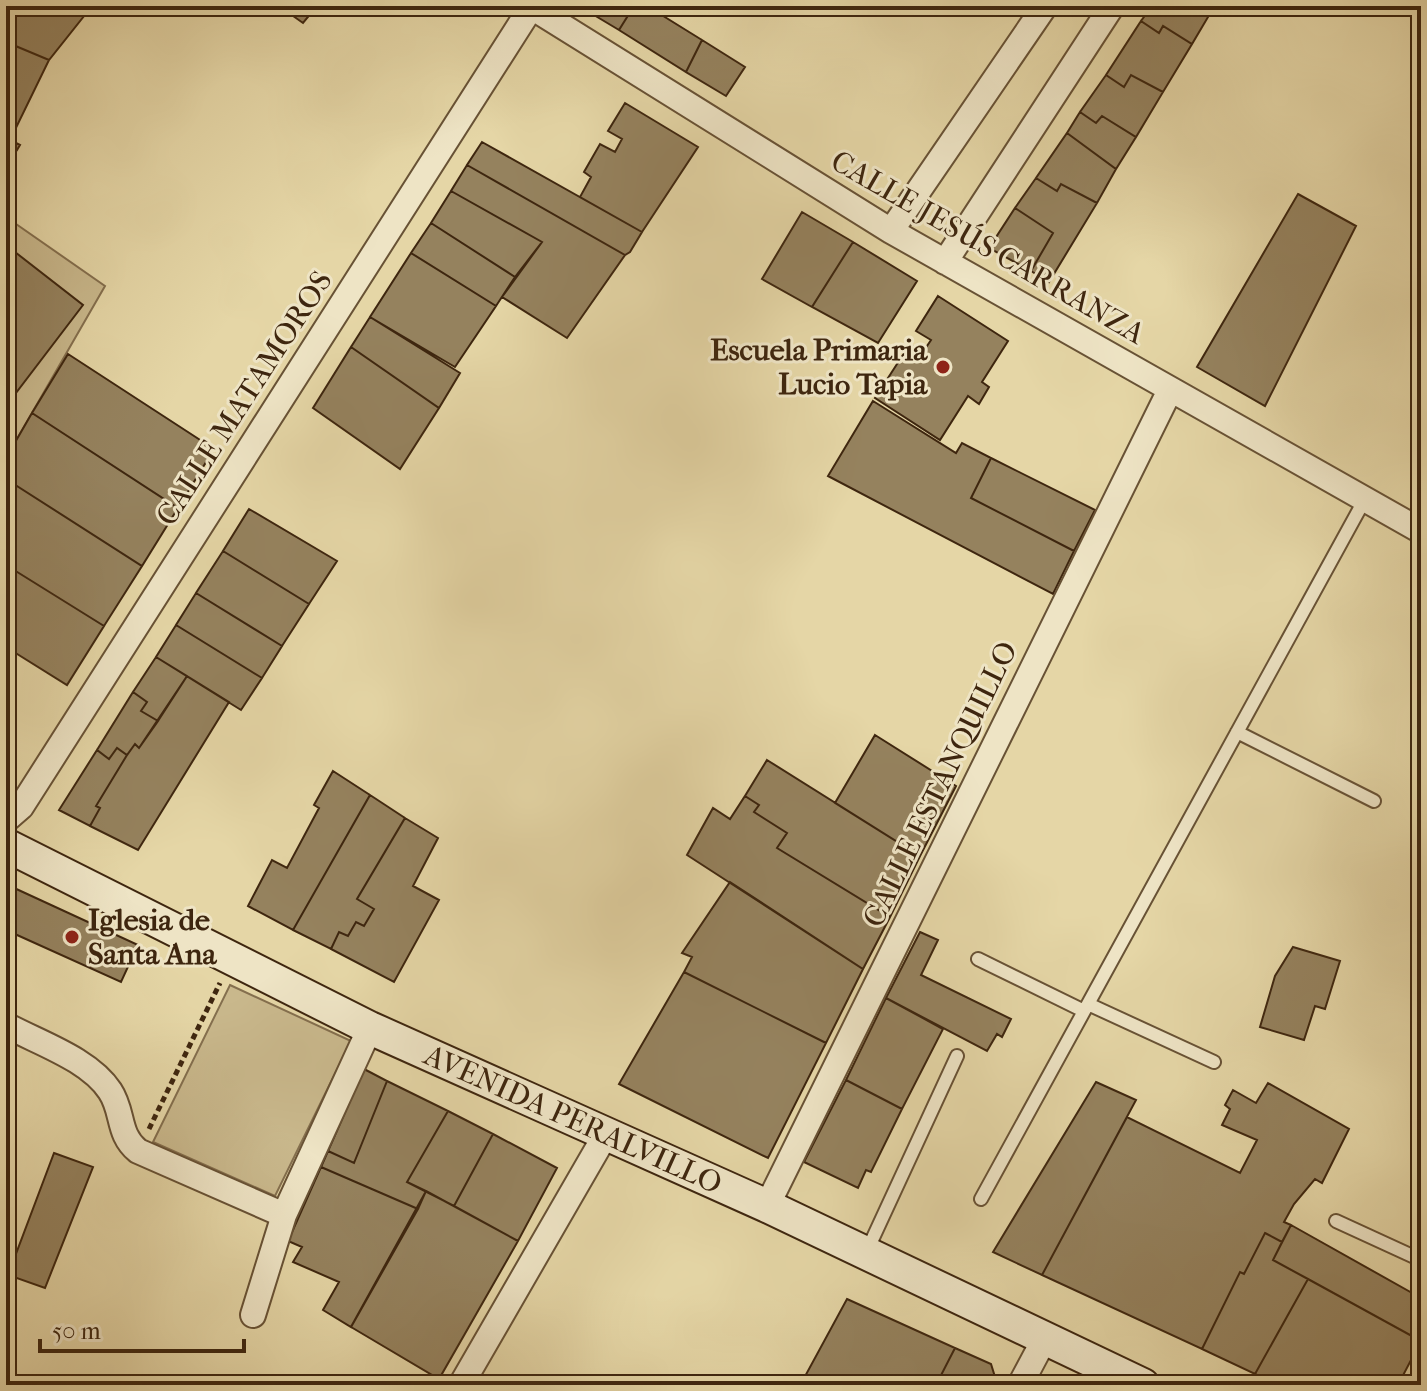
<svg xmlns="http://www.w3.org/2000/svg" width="1427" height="1391" viewBox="0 0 1427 1391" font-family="'IM FELL French Canon',serif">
  <rect width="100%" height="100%" fill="#e5d6a6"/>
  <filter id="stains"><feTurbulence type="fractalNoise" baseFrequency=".0025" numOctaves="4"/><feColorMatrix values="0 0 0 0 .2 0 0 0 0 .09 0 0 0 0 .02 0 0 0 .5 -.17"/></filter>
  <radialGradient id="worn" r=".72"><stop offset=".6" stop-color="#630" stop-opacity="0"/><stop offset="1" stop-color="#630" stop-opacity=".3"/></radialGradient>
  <!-- green -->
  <path fill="#c9b88c" stroke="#846f4e" stroke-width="2" d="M 6,217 L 105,286 L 6,458 Z
    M 230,985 L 351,1041 L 275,1196 L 153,1142 Z"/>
  <!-- building -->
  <path fill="#95825e" stroke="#3e260f" stroke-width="2" d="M 6,6 L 92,6 L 49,60 L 6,42 Z
    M 279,6 L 317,6 L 303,23 Z
    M 579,6 L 634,6 L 619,30 Z
    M 634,6 L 647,6 L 702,40 L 686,72 L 619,30 Z
    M 1152,6 L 1200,6 L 1211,12 L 1192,44 L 1163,26 L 1159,33 L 1141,21 Z
    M 1141,21 L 1159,33 L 1163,26 L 1192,44 L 1163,92 L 1131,75 L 1124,87 L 1106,75 Z
    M 702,40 L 745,67 L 726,96 L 686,72 Z
    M 6,42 L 49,60 L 10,140 L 20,145 L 17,150 L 6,143 Z
    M 1106,75 L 1124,87 L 1131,75 L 1163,92 L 1136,137 L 1102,116 L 1096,123 L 1080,112 Z
    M 625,103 L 698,147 L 642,232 L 580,197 L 591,177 L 584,172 L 600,144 L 615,152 L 622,139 L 608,131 Z
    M 1080,112 L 1096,123 L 1102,116 L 1136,137 L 1116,169 L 1067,133 Z
    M 1067,133 L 1116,169 L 1097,203 L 1061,184 L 1057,191 L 1036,178 Z
    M 482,142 L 642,232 L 630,252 L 625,255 L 467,165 Z
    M 467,165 L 625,255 L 567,338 L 502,297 L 542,242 L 451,191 Z
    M 1036,178 L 1057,191 L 1061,184 L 1097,203 L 1049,282 L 1031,271 L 1053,233 L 1015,208 Z
    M 451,191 L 542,242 L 515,277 L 431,223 Z
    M 1298,194 L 1356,226 L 1265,406 L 1197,367 Z
    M 1015,208 L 1053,233 L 1031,271 L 989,248 Z
    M 802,212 L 853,242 L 812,307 L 762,279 Z
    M 431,223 L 515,277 L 496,306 L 411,253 Z
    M 853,242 L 917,281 L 878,343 L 812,307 Z
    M 6,245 L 83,305 L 6,406 Z
    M 411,253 L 496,306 L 455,367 L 370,317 Z
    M 938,296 L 1008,341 L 982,382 L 989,387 L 979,404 L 968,396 L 940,440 L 875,398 L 910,344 L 923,352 L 931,340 L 916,331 Z
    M 370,317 L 460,373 L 439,408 L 351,347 Z
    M 351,347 L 439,408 L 400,469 L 313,408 Z
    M 68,354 L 214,449 L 178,508 L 32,413 Z
    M 873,401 L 956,453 L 962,443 L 991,458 L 971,498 L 1074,551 L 1053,594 L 828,476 Z
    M 32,413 L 178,508 L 142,566 L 6,479 L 6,458 Z
    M 991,458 L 1095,510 L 1074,551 L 971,498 Z
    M 6,479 L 142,566 L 104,626 L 6,565 Z
    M 249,509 L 337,561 L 309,604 L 223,551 Z
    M 223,551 L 309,604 L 282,646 L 196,593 Z
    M 6,565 L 104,626 L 67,685 L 6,647 Z
    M 196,593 L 282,646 L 262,678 L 176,625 Z
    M 176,625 L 262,678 L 241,710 L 156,657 Z
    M 156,657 L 187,676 L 158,721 L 141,711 L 147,702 L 133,692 Z
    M 187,676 L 229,702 L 138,850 L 90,826 L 100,808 L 96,806 L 127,755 L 135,744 L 139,748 Z
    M 133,692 L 147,702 L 141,711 L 158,721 L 139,748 L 135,744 L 127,755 L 117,748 L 109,759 L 97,750 Z
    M 875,735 L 956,786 L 920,856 L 835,803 Z
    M 117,748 L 127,755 L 96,806 L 100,808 L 90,826 L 59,810 L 97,750 L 109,759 Z
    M 767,760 L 920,856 L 890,917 L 777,848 L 787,833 L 754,812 L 759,805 L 745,796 Z
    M 333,771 L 370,795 L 293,930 L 248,906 L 272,860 L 287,868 L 319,808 L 314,805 Z
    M 370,795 L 405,818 L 357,899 L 374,909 L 364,926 L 356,922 L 348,936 L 339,932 L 331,949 L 293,930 Z
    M 745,796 L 759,805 L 754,812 L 787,833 L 777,848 L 890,917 L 863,969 L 687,855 L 713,808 L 730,819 Z
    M 405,818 L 438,838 L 413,886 L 439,900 L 394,982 L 331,949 L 339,932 L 348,936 L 356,922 L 364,926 L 374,909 L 357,899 Z
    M 730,882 L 863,969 L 826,1043 L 684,972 L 692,957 L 682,953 Z
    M 12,887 L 138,945 L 121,982 L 6,930 L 6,900 Z
    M 920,932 L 938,940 L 921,975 L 1011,1019 L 1002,1037 L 997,1034 L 987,1051 L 886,998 Z
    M 1293,947 L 1340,961 L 1325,1009 L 1315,1006 L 1304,1040 L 1260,1027 L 1275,976 Z
    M 684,972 L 826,1043 L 768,1158 L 619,1084 Z
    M 886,998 L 943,1029 L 902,1109 L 846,1080 Z
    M 364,1069 L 387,1081 L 354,1163 L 328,1151 Z
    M 846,1080 L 902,1109 L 871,1172 L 866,1170 L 858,1188 L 804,1162 Z
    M 387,1081 L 448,1111 L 407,1182 L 426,1191 L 418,1209 L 321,1167 L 328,1151 L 354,1163 Z
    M 1096,1082 L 1136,1100 L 1042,1275 L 993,1252 Z
    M 1268,1083 L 1349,1129 L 1322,1183 L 1315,1179 L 1294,1204 L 1284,1222 L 1291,1225 L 1282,1242 L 1265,1233 L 1244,1274 L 1240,1272 L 1202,1349 L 1042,1275 L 1127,1117 L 1240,1173 L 1257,1140 L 1222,1125 L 1230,1109 L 1225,1105 L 1233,1090 L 1256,1103 Z
    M 448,1111 L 493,1134 L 454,1206 L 407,1182 Z
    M 493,1134 L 557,1168 L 518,1241 L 454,1206 Z
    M 54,1153 L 93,1167 L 45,1288 L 8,1275 Z
    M 321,1167 L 418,1209 L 351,1327 L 323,1310 L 339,1282 L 293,1262 L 302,1247 L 288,1241 Z
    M 426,1191 L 518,1241 L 439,1379 L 351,1327 Z
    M 1291,1225 L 1421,1298 L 1421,1341 L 1273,1260 Z
    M 1265,1233 L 1282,1242 L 1273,1260 L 1308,1279 L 1255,1374 L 1202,1349 L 1240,1272 L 1244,1274 Z
    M 1308,1279 L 1421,1341 L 1398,1385 L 1277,1385 L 1255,1374 Z
    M 847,1299 L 955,1348 L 936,1385 L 813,1385 L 803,1380 Z
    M 955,1348 L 991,1364 L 995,1377 L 991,1385 L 936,1385 Z"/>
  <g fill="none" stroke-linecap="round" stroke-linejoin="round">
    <!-- lane casing -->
    <g stroke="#685235" stroke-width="16">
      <path id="lane" d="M 1237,732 L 1374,801
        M 978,959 L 1084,1011
        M 1088,1004 L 1214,1062
        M 981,1199 L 1365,499
        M 1336,1221 L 1421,1260
        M 866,1253 L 957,1056"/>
    </g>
    <!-- street casing -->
    <g stroke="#685235" stroke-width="28">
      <path id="street" d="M 530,6 L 891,231 L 1421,531
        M 891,231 L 1045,6
        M 945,262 L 1112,6
        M 6,820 L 21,807 L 532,6
        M 6,1025 C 39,1043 89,1059 110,1091 C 124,1112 117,1134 138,1151 L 284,1215
        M 767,1206 L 1170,390
        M 253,1315 L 284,1215 L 370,1028
        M 461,1385 L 606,1134
        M 1020,1385 L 1045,1338"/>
    </g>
    <!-- secondary casing -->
    <g stroke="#3e260f" stroke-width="36">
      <g id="secondary">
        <path id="s1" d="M 6,845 L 370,1028 L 767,1206 L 1143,1385"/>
      </g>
    </g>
    <!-- path -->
    <path stroke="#3e260f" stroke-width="5" stroke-dasharray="6 4" stroke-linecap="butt" d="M 149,1129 L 220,983"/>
    <!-- lane -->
    <use href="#lane" stroke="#eee4c5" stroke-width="12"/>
    <!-- street -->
    <use href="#street" stroke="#eee4c5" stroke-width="24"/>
    <!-- secondary -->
    <use href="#secondary" stroke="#eee4c5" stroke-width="32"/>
  </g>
  <!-- markers -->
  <g fill="#8f2418" stroke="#eee4c5" stroke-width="3">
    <circle cx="943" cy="367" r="8"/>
    <circle cx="72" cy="937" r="8"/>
  </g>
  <g text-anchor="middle" stroke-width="6" stroke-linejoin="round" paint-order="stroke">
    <!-- street labels -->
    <g font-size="30" fill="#3e260f" stroke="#eee4c5">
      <text transform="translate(988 247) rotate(30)" y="10">CALLE JESÚS CARRANZA</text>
      <text transform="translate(244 398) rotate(-57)" y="10">CALLE MATAMOROS</text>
      <text transform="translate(940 784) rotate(-64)" y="10">CALLE ESTANQUILLO</text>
      <text dy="10" stroke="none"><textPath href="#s1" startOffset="630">AVENIDA PERALVILLO</textPath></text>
    </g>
    <!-- poi labels -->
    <g font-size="30" font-weight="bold" fill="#3e260f" stroke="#eee4c5" text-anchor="end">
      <text x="927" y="360">Escuela Primaria<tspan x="927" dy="34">Lucio Tapia</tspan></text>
      <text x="88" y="930" text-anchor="start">Iglesia de<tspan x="88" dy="34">Santa Ana</tspan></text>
    </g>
  </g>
  <!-- margin -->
  <rect width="1427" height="1391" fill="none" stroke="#e5d6a6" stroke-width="32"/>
  <rect x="8" y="8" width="1411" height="1375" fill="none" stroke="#3e260f" stroke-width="4"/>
  <rect x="16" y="16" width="1395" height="1359" fill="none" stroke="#3e260f" stroke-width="2"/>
  <!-- scale -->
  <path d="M40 1339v12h204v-12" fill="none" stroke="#3e260f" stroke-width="4"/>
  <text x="52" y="1339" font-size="24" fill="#3e260f" stroke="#eee4c5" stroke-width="6" paint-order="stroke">50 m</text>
  <rect width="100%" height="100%" filter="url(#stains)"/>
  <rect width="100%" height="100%" fill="url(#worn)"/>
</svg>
